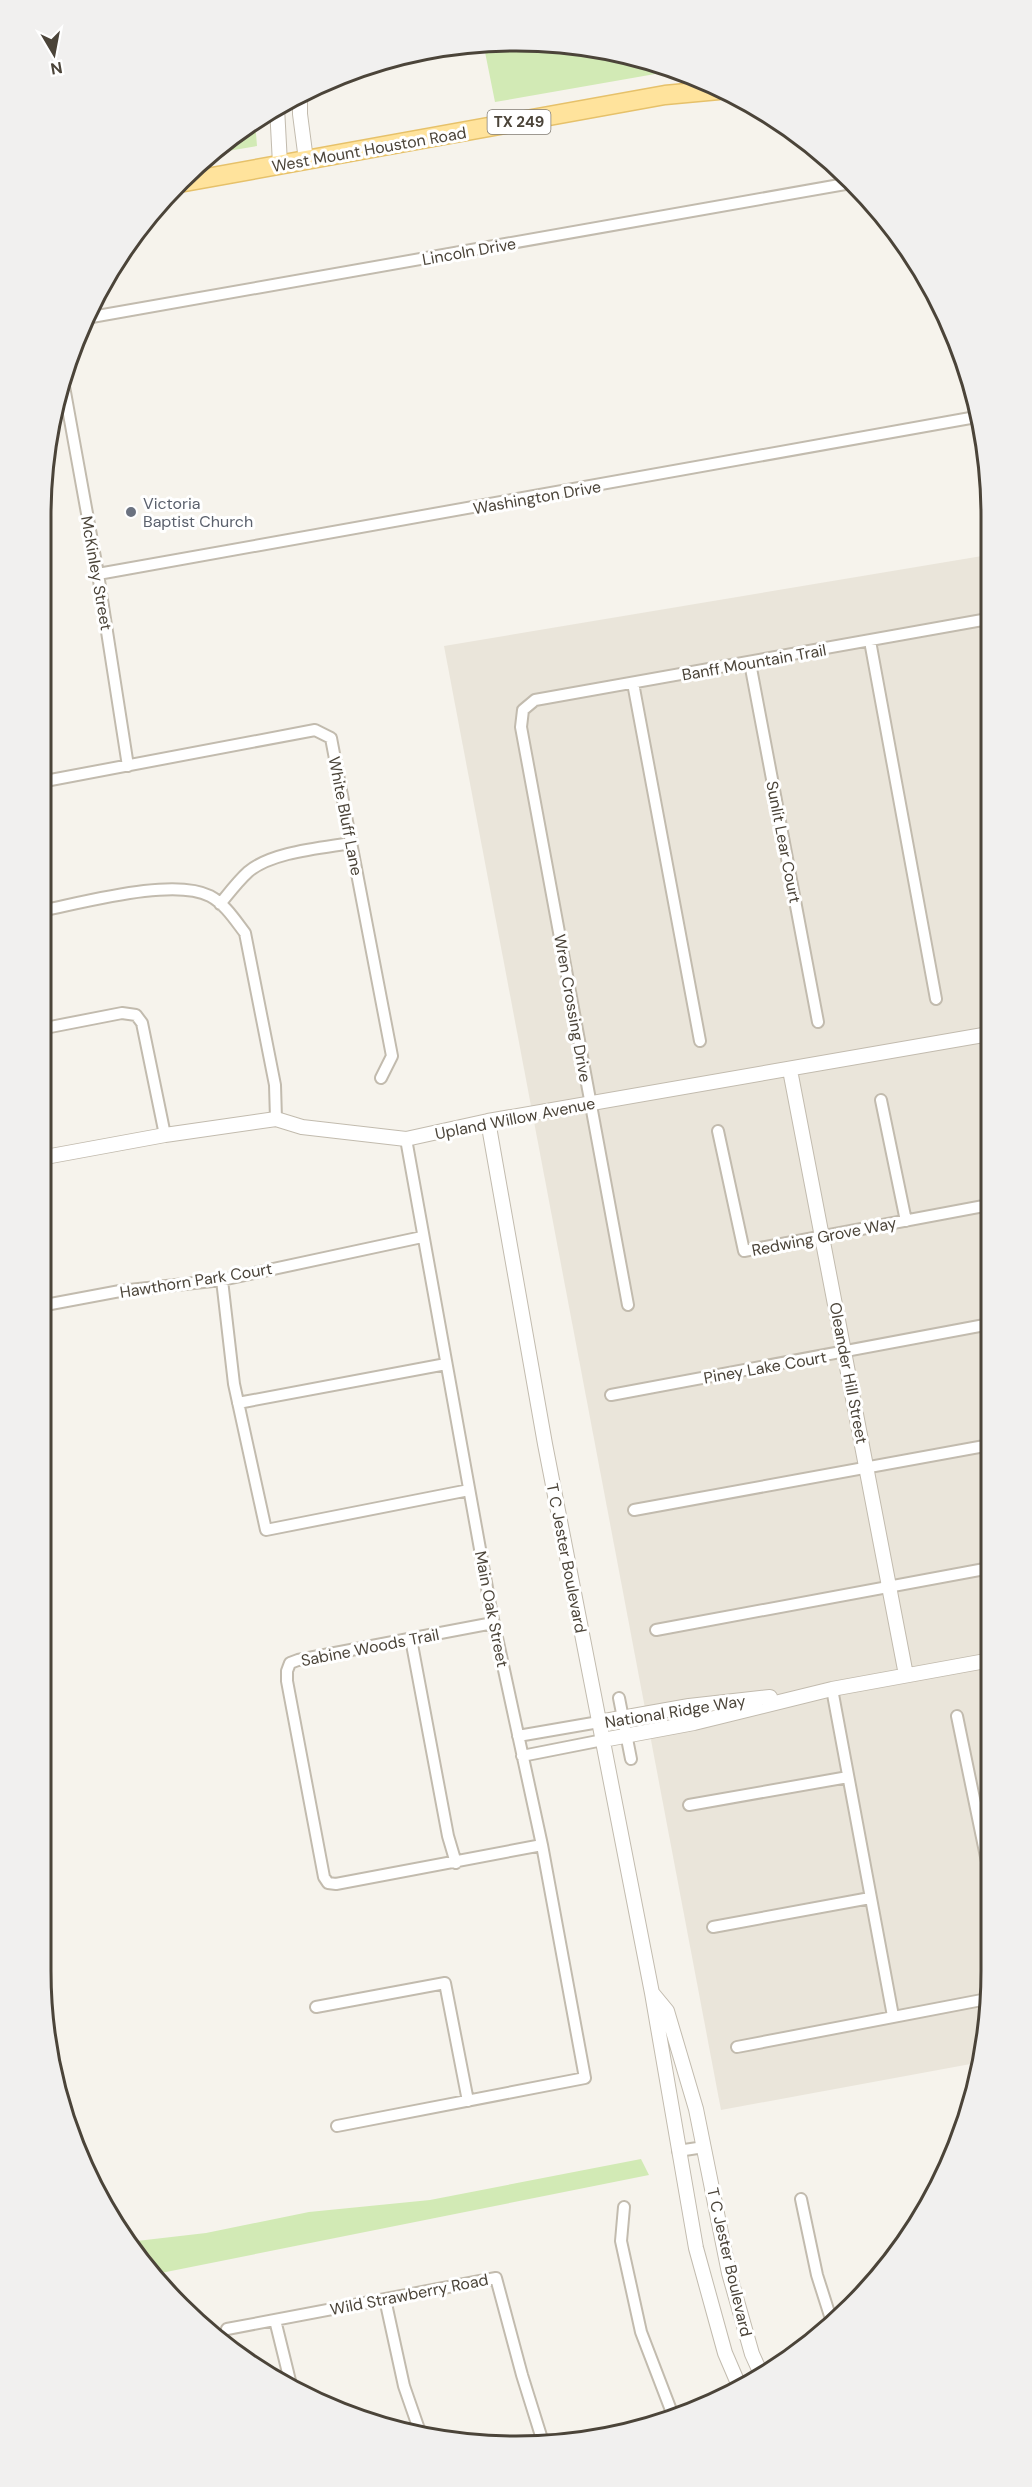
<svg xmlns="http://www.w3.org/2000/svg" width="1032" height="2487" viewBox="0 0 1032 2487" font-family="'DM Sans',sans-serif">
  <rect width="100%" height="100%" fill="#f6f3ec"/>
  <!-- residential -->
  <path fill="#eae5da" d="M 988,555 L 991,1971 L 976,2063 L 721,2110 L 444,646 Z"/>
  <!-- green -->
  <path fill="#d2eab5" d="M 483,42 L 578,45 L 669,66 L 678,70 L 495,102 Z
    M 255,121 L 257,146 L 210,154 L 226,139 Z
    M 641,2159 L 649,2175 L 151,2275 L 128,2242 L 206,2233 L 309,2212 L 430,2200 Z"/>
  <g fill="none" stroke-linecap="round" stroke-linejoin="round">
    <!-- minor casing -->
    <g stroke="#c2bbae" stroke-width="14">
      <path id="minor" d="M 86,318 L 851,183
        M 63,381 L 98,574 L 128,766
        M 98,574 L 976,417
        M 870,641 L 936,999
        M 750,663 L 818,1022
        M 633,683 L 700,1041
        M 40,782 L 315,730 L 331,738 L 392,1056 L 381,1078
        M 220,904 C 229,893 238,881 248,872 C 271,852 321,848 351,843
        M 40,911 C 82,903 173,877 210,896 C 225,904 235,920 245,933 L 275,1085 L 276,1119
        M 40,1029 L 122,1013 L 136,1015 L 142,1023 L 165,1135
        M 881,1100 L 906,1221
        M 718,1131 L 744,1251 L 989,1205
        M 222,1280 L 234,1384 L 266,1530 L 469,1490
        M 628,1305 L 521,727 L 523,710 L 535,700 L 988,619
        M 40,1306 L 120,1291 L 222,1280 L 422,1237
        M 611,1395 L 990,1324
        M 238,1403 L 446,1364
        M 634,1510 L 990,1445
        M 493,1623 L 298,1660 L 290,1663 L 287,1671 L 287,1681 L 324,1877 L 328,1883 L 336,1884 L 542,1845
        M 656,1630 L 990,1568
        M 411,1639 L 448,1836 L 456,1863
        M 832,1689 L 893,2016
        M 619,1698 L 631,1759
        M 957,1716 L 991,1881
        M 518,1736 L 599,1722
        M 522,1756 L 603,1740
        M 689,1805 L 848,1777
        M 713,1927 L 870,1898
        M 316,2007 L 445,1983 L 468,2101
        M 737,2047 L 987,1999
        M 337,2126 L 585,2078 L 542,1845 L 491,1610 L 406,1139
        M 678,2151 L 704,2147
        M 801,2199 L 817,2275 L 831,2319
        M 624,2207 L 621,2241 L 641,2332 L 674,2418
        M 385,2299 L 404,2386 L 421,2435
        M 275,2320 L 292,2389
        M 227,2329 L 496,2278 L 522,2375 L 542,2439"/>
    </g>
    <!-- tertiary casing -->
    <g stroke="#c2bbae" stroke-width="16">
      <path id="tertiary" d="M 300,93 L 300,114 L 306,160
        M 277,107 L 280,164
        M 790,1070 L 906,1675
        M 488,1121 L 545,1444 L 652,1993 L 696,2248 L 725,2353 L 740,2388
        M 40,1158 L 165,1135 L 276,1119 L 302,1127 L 406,1139 L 488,1121 L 989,1034
        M 599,1722 L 689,1706 L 770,1697
        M 603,1740 L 694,1723 L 832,1689 L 991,1660
        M 653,1994 L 667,2011 L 696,2109 L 729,2273 L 752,2354 L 762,2376"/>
    </g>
    <!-- primary casing -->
    <g stroke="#e6c16a" stroke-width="21">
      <path id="primary" d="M 179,183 L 665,95 L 719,90"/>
    </g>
    <!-- minor -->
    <use href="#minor" stroke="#fff" stroke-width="10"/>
    <!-- tertiary -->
    <use href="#tertiary" stroke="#fff" stroke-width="14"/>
    <!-- primary -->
    <use href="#primary" stroke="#ffe39c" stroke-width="18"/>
  </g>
  <!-- markers -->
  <circle fill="#6b7280" stroke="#fff" stroke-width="2" cx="131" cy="512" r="6"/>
  <g text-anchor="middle" stroke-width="6" stroke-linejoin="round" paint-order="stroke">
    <!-- shield labels -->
    <rect fill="#fff" stroke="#817c74" stroke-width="1.5" x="487.5" y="110" width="63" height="24" rx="4.5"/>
    <g font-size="15" font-weight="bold" fill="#4b4439">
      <text x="519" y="127">TX 249</text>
    </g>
    <!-- street labels -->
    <g font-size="16" fill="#4b4439" stroke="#fff">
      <text transform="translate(369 149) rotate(-10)" y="6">West Mount Houston Road</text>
      <text transform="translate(469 251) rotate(-10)" y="6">Lincoln Drive</text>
      <text transform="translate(537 497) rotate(-10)" y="6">Washington Drive</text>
      <text transform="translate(97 573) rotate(80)" y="6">McKinley Street</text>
      <text transform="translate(754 662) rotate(-10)" y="6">Banff Mountain Trail</text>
      <text transform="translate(346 816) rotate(79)" y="6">White Bluff Lane</text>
      <text transform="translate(784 842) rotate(79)" y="6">Sunlit Lear Court</text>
      <text transform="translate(573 1008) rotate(80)" y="6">Wren Crossing Drive</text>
      <text transform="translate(515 1118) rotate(-11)" y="6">Upland Willow Avenue</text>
      <text transform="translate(824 1236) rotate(-11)" y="6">Redwing Grove Way</text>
      <text transform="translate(196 1280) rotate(-9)" y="6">Hawthorn Park Court</text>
      <text transform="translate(765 1367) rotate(-10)" y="6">Piney Lake Court</text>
      <text transform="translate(849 1373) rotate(79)" y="6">Oleander Hill Street</text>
      <text transform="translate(567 1558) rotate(79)" y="6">T C Jester Boulevard</text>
      <text transform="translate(492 1609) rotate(79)" y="6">Main Oak Street</text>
      <text transform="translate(370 1647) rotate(-11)" y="6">Sabine Woods Trail</text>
      <text transform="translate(675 1711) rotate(-9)" y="6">National Ridge Way</text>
      <text transform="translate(730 2262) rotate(77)" y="6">T C Jester Boulevard</text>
      <text transform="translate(409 2294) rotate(-11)" y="6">Wild Strawberry Road</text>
    </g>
    <!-- worship labels -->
    <g font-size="16" fill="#5b616d" stroke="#fff" text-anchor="start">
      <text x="143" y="509">Victoria<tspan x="143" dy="18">Baptist Church</tspan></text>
    </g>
  </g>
  <!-- crop -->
  <path d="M0 0H1032V2487H0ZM516 51H516A465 465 0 0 1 981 516V1971A465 465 0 0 1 516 2436H516A465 465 0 0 1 51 1971V516A465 465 0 0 1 516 51Z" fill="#f1f0ef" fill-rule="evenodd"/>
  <path fill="none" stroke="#4b4439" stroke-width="3" d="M516 51H516A465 465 0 0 1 981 516V1971A465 465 0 0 1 516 2436H516A465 465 0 0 1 51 1971V516A465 465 0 0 1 516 51Z"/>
  <!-- north arrow -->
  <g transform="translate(54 54) rotate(170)" stroke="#ffffff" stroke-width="4.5" paint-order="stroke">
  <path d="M0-4.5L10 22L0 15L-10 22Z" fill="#4b4439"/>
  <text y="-9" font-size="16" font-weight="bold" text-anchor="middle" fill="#4b4439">N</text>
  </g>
</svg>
